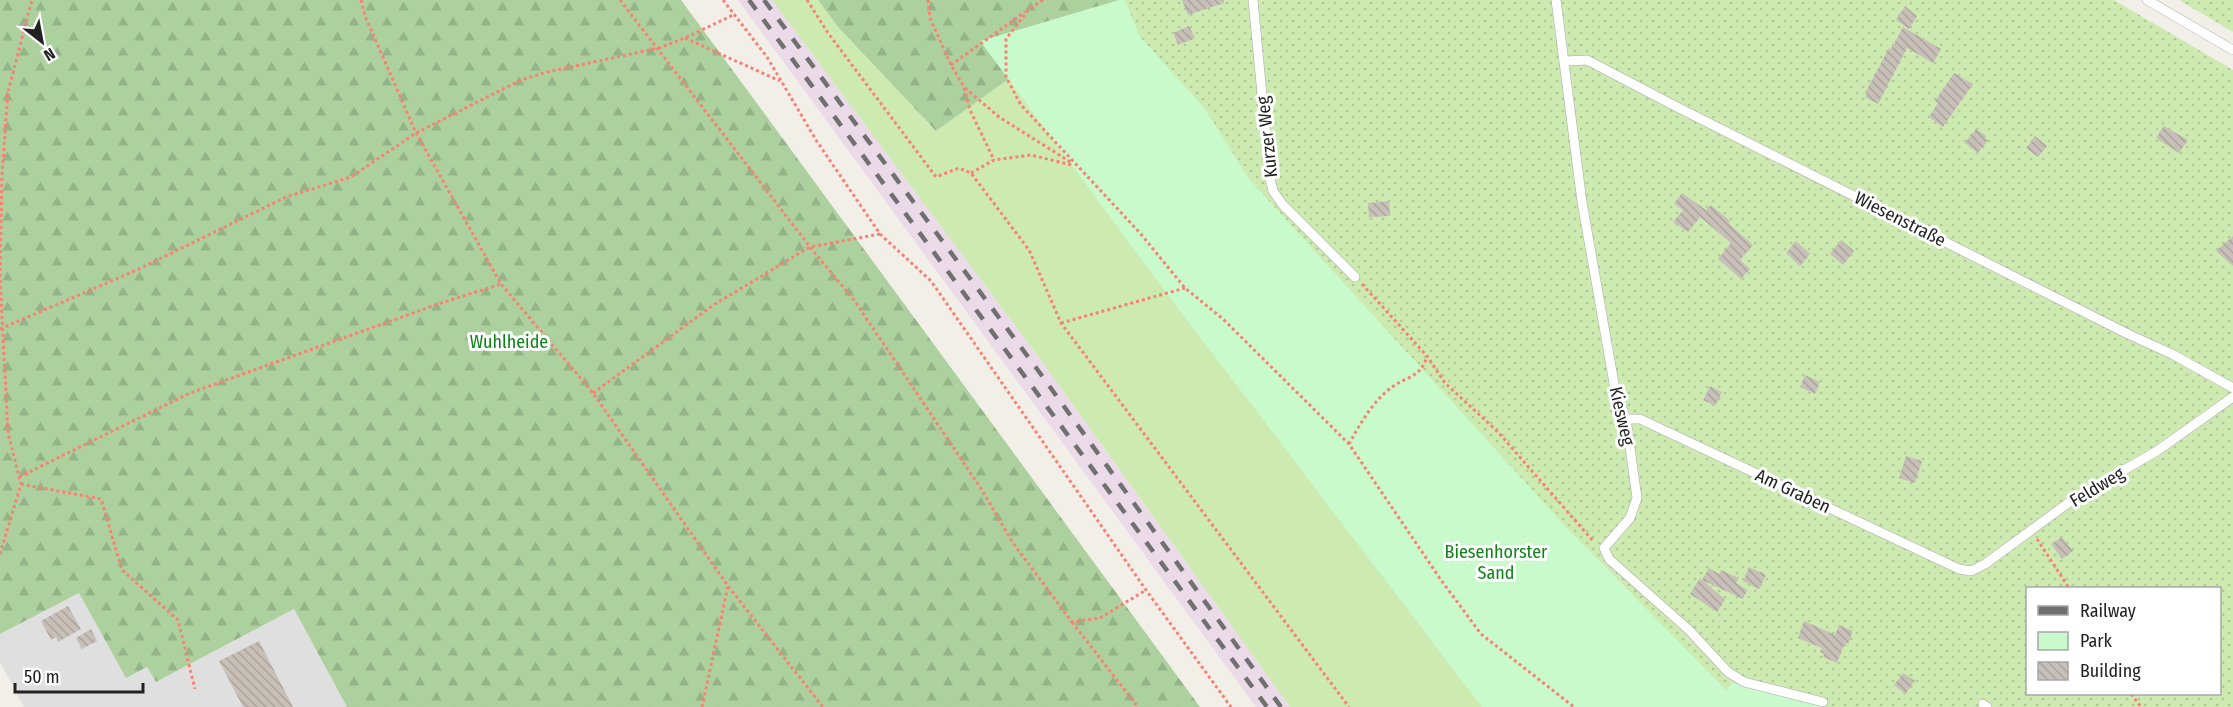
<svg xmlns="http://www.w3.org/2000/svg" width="2233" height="707" viewBox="0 0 2233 707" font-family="'Fira Sans Condensed',sans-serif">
  <defs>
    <pattern id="forest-firs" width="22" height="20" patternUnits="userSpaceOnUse" patternTransform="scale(1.5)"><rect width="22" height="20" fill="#add19e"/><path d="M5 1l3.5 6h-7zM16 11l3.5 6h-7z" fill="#95b388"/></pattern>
    <pattern id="garden-dots" width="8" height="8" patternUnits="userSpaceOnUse" patternTransform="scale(1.5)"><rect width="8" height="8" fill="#cdebb0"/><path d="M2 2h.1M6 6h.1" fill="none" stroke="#b0c997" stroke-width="1.8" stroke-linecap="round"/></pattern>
    <pattern id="building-back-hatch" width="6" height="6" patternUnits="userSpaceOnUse" patternTransform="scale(1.5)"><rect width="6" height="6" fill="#c7bfb8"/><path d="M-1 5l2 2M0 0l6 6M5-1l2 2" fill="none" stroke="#aba49e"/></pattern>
  </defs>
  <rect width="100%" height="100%" fill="#f2efe9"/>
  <!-- residential -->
  <path fill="#e0dfdf" d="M 79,593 L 126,677 L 147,667 L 156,682 L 294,609 L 347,707 L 24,707 L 0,662 L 0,634 Z"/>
  <!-- industrial -->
  <path fill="#ebdbe8" d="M 738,0 L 772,0 L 1043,363 L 1290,707 L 1256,707 Z"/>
  <!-- grass -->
  <path fill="#cdebb0" d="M 772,0 L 818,0 L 838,27 L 936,131 L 1119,0 L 1125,0 L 1732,683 L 1826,707 L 1290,707 L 1043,363 Z"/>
  <!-- forest -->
  <path fill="url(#forest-firs)" d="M 0,0 L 681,0 L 1200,707 L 347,707 L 294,609 L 156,682 L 147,667 L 126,678 L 79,593 L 0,634 Z
    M 818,0 L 1119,0 L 936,131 L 838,27 Z"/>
  <!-- park -->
  <path fill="#c8facc" d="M 1119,0 L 1126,0 L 1747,688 L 1826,707 L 1482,707 L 1168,295 L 980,41 Z"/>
  <!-- garden -->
  <path fill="url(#garden-dots)" fill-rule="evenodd" d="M 1125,0 L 2114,0 L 2233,70 L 2233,707 L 1826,707 L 1733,683 L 1726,690 L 1567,528 L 1249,179 L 1205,109 L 1140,37 ZM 2028,588 L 2220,588 L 2220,694 L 2028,694 Z
    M 2179,0 L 2233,0 L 2233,32 Z"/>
  <!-- building -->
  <path fill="url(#building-back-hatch)" d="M 1182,0 L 1224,0 L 1224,3 L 1188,15 Z
    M 1905,6 L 1917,16 L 1909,29 L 1896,20 Z
    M 1189,26 L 1195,38 L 1178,45 L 1173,33 Z
    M 1903,27 L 1941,49 L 1933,63 L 1907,48 L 1878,104 L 1865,97 L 1867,94 L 1865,93 L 1889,48 L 1891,49 Z
    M 1954,73 L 1973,84 L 1943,127 L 1929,117 L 1938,103 L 1935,101 Z
    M 2164,126 L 2188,140 L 2179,153 L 2156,138 Z
    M 1976,129 L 1986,136 L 1985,138 L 1988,140 L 1978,153 L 1965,143 Z
    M 2035,136 L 2047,146 L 2038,157 L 2026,148 Z
    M 1682,193 L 1706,210 L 1688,232 L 1673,222 L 1683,210 L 1674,204 Z
    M 1389,201 L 1390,216 L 1369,217 L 1368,203 Z
    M 1711,205 L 1730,221 L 1728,223 L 1753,245 L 1740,260 L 1750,269 L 1741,279 L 1718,259 L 1731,243 L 1700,217 Z
    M 2233,236 L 2233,266 L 2216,251 Z
    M 1841,240 L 1854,251 L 1843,265 L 1830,254 Z
    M 1796,241 L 1810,254 L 1800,266 L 1786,253 Z
    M 1805,375 L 1820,382 L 1815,394 L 1800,387 Z
    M 1710,386 L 1722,392 L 1715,406 L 1703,400 Z
    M 1906,456 L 1922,461 L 1915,483 L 1899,478 Z
    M 2062,537 L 2073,551 L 2062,559 L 2051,544 Z
    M 1749,567 L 1766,575 L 1759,589 L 1743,581 Z
    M 1709,568 L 1719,574 L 1721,570 L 1739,578 L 1736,583 L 1747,590 L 1743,599 L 1704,581 L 1725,600 L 1717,612 L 1690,594 L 1700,578 L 1702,580 Z
    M 68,606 L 81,629 L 58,642 L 56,637 L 51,640 L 41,621 Z
    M 1804,621 L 1835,635 L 1839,625 L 1853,631 L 1848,644 L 1845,643 L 1837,663 L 1823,657 L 1824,654 L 1820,652 L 1822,648 L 1798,638 Z
    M 91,629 L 97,641 L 82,649 L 76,638 Z
    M 259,641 L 293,707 L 243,707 L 219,661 Z
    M 1903,673 L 1915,681 L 1905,694 L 1894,685 Z"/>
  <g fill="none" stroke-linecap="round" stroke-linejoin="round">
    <!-- service casing -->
    <g stroke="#a9a9a9" stroke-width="10">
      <path id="service" d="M 1253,0 L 1270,178 L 1273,191 L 1283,205 L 1355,277
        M 1556,0 L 1582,202 L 1615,389 L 1626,419 L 1637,498 L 1630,518 L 1604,548 L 1609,559 L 1689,630 L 1728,672 L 1744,682 L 1823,702
        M 2147,0 L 2233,50
        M 1565,61 L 1587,60 L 1677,107 L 2130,335 L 2172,354 L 2233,388
        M 1626,419 L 1640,419 L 1959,569 L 1971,571 L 1985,564 L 2075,498 L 2157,451 L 2233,397
        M 1983,704 L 1987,707"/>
    </g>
    <!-- path -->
    <path stroke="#fa8072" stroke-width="3" stroke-dasharray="3 3" stroke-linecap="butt" d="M 361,0 L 365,16 L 416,133 L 501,284 L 593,393 L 728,586 L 823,707
      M 620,0 L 810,247 L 854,300 L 980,487 L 1013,543 L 1072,622 L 1100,618 L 1146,590
      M 723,0 L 767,57 L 816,140 L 880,234 L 931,281 L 1146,590 L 1231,707
      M 807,0 L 828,33 L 936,177 L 959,168 L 971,173 L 1029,250 L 1061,323 L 1349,707
      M 928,0 L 930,18 L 951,65 L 964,87 L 970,110 L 994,160
      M 1043,0 L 1029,9 L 1006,39 L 1006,77 L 1021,105 L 1140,233 L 1185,288 L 1223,319 L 1349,444 L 1441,580 L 1481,634 L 1574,707
      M 685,38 L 780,81
      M 951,65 L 1025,12
      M 965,88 L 999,117 L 1072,163
      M 971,173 L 994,160 L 1031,155 L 1072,165
      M 1362,284 L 1427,356 L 1445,383 L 1498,432 L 1594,542
      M 1061,323 L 1185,288
      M 0,329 L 139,269 L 286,197 L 351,177 L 416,133 L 521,80 L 547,72 L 659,48 L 685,38 L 733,15
      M 593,393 L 715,304 L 810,247 L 880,234
      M 1349,444 C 1360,424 1373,401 1392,387 C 1407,376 1421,378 1427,356
      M 19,477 L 190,393 L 441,303 L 501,284
      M 21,484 L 101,499 L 122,570 L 178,620 L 195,689
      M 2037,539 L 2069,588
      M 0,554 L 21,484 L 8,433 L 0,276 L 2,175 L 8,92 L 32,0
      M 1072,622 L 1138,707
      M 2131,694 L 2141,707
      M 702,707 L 728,586"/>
    <!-- service -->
    <use href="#service" stroke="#fff" stroke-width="9"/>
    <!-- rail -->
    <path stroke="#707070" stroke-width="4.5" stroke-dasharray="12 12" stroke-linecap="butt" d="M 749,0 L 1267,707
      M 764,0 L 1037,369 L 1281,707"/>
  </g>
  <g text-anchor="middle" stroke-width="6" stroke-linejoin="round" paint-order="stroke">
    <!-- street labels -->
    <g font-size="18" fill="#222" stroke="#fff">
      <text transform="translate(1267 137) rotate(-96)" y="6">Kurzer Weg</text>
      <text transform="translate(1900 219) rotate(27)" y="6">Wiesenstraße</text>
      <text transform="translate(1622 416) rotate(77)" y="6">Kiesweg</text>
      <text transform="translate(2097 487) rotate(-31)" y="6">Feldweg</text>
      <text transform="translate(1793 491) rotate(25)" y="6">Am Graben</text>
    </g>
    <!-- park labels -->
    <g font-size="18" fill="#0c8416" stroke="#fff">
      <text x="509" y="348">Wuhlheide</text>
      <text x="1496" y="558">Biesenhorster<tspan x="1496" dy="21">Sand</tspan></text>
    </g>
  </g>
  <!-- legend -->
  <rect x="2026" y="587" width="195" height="108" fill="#ffffff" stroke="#a7a7a7" stroke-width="1.5"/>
  <rect x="2038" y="606" width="30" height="9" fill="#707070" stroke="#a7a7a7" stroke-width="1.5"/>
  <text x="2080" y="617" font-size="18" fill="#222222">Railway</text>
  <rect x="2038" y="632" width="30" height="18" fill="#c8facc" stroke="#a7a7a7" stroke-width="1.5"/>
  <text x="2080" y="647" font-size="18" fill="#222222">Park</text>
  <rect x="2038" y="662" width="30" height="18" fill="url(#building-back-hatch)" stroke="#a7a7a7" stroke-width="1.5"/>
  <text x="2080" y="677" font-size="18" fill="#222222">Building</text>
  <!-- north arrow -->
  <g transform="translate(42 42) rotate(149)" stroke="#ffffff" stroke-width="4.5" paint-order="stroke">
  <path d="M0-4.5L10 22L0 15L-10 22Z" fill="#222222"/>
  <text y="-9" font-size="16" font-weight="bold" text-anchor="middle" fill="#222222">N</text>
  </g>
  <!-- scale -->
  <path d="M15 683v9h128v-9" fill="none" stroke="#222222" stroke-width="3"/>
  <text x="24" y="683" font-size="18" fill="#222222" stroke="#ffffff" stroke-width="4.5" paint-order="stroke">50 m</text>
</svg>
